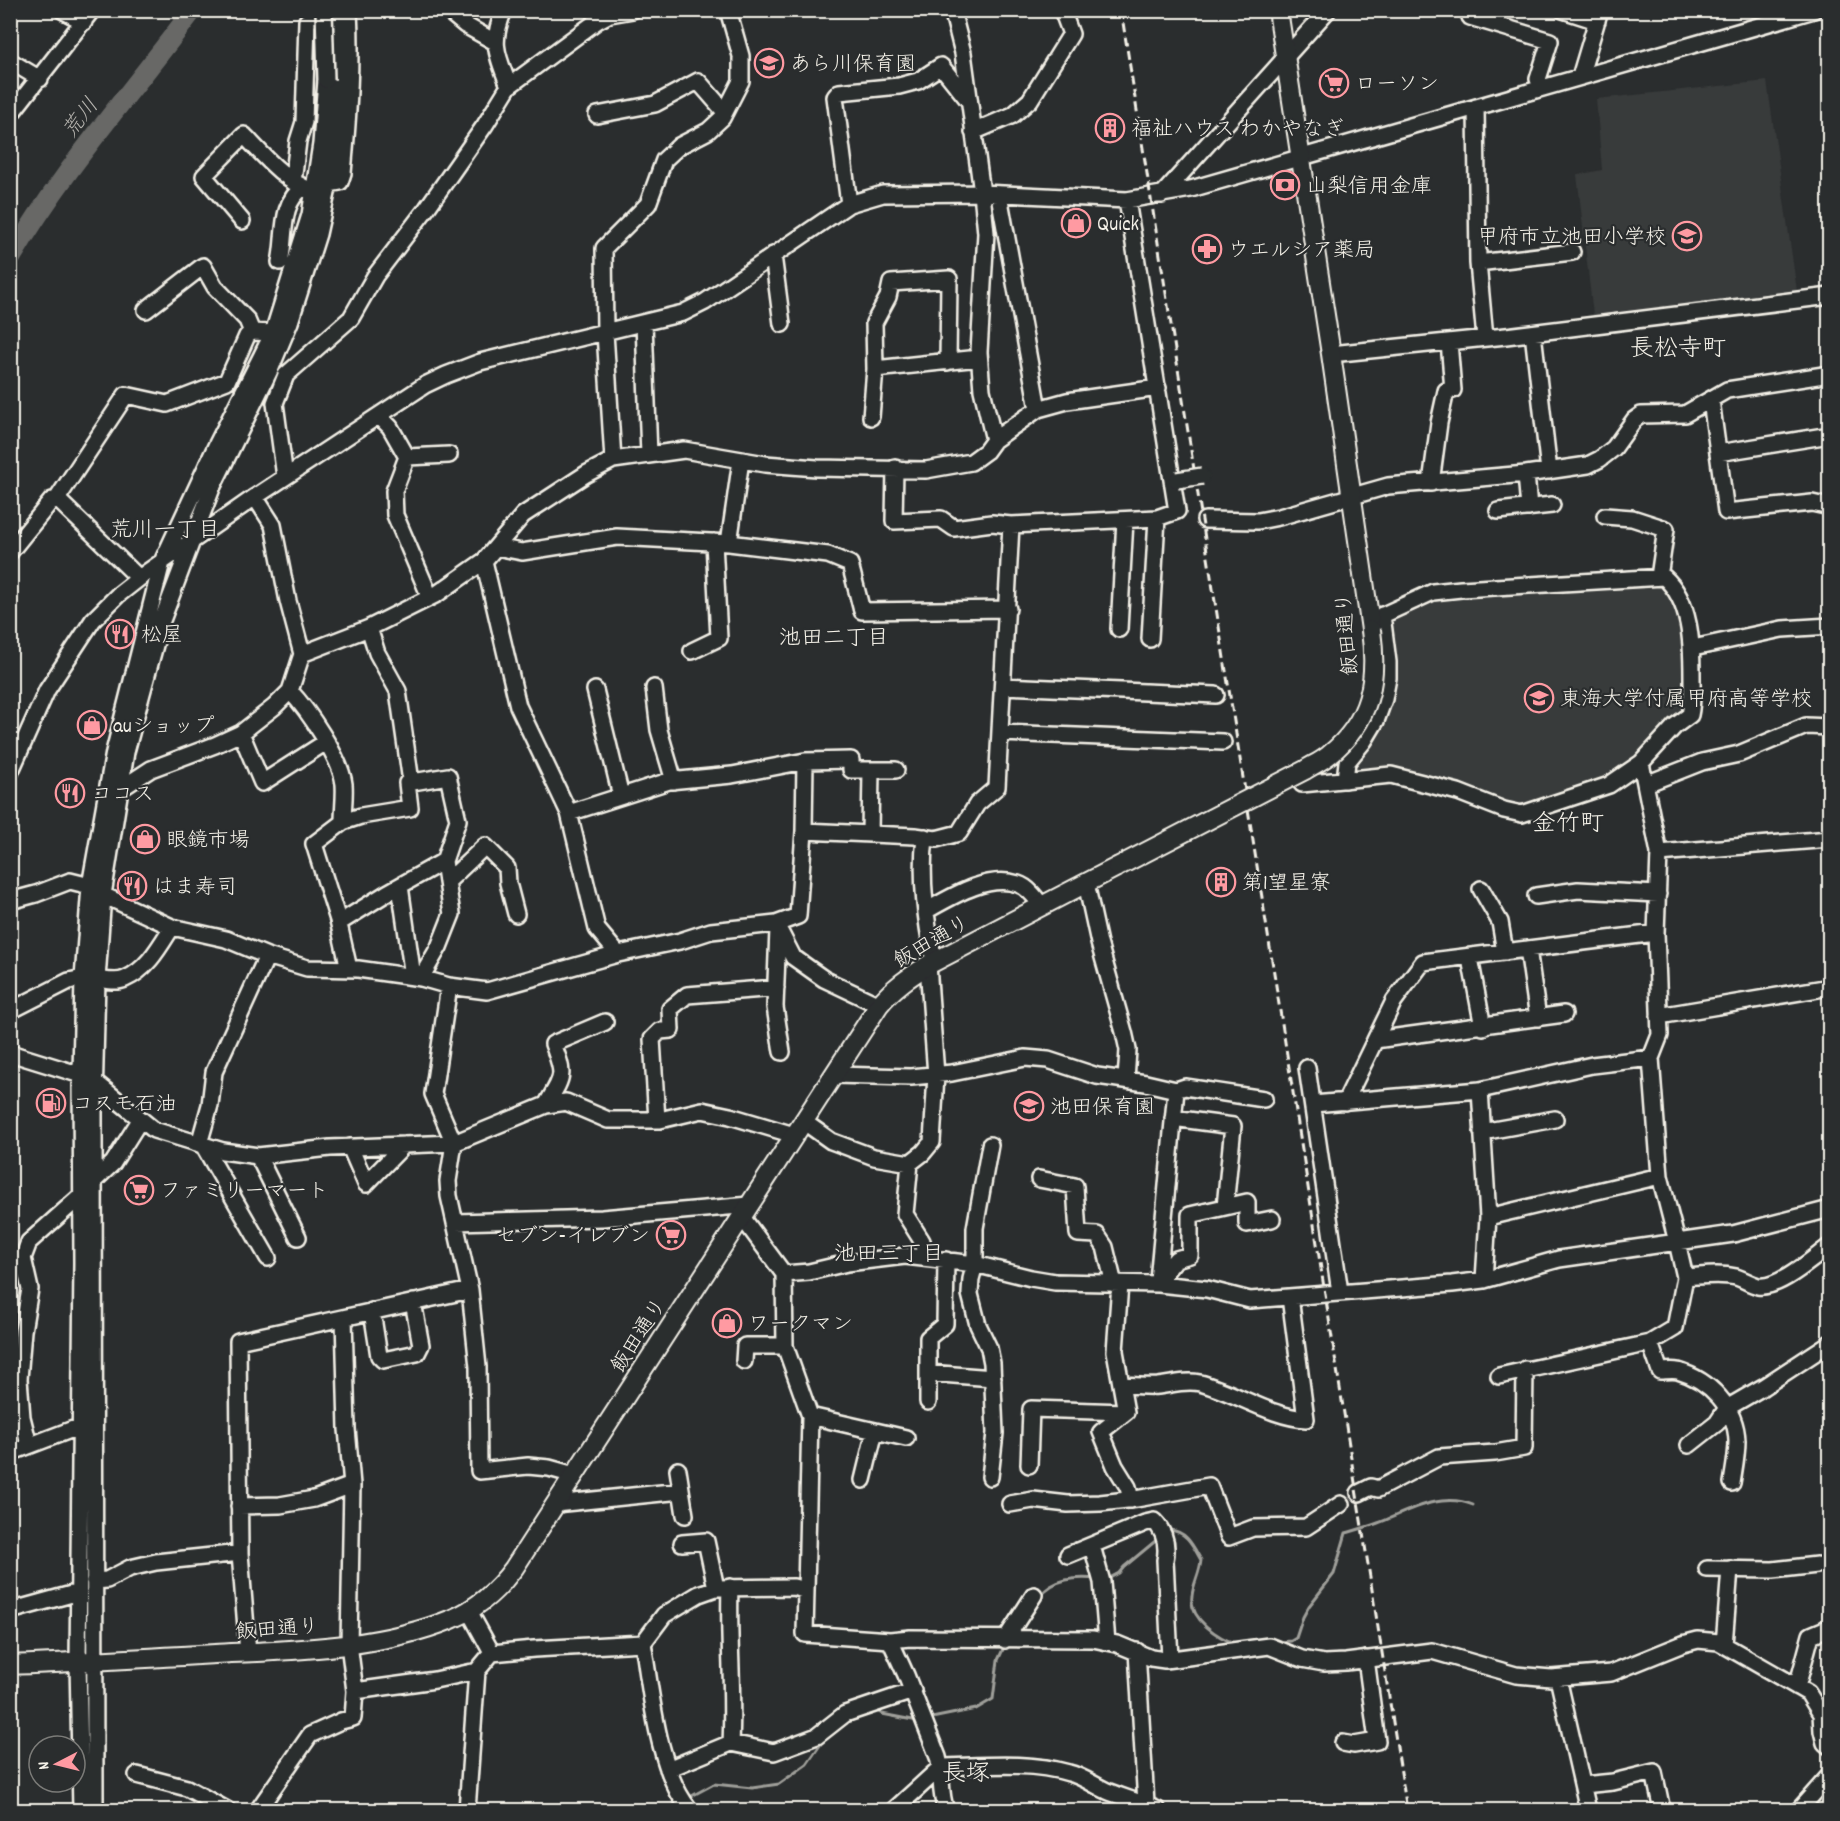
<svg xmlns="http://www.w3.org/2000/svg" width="1840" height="1821" viewBox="0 0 1840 1821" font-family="Dekko,'Klee One',sans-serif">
  <rect width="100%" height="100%" fill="#2a2d2e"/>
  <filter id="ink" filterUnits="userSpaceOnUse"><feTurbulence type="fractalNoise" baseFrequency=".0167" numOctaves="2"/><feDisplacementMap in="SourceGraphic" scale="12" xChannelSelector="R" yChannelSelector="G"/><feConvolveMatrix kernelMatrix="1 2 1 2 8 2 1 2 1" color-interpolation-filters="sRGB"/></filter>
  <g filter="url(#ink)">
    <!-- built -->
    <path fill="#373a3a" d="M 1767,81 L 1798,298 L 1594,324 L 1577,175 L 1602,170 L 1596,99 Z
      M 1659,582 L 1666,584 L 1685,631 L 1689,705 L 1646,753 L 1608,780 L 1525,807 L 1505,805 L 1353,775 L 1351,764 L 1394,667 L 1398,666 L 1391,617 L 1436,597 Z"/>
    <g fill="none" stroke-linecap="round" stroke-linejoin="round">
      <!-- stream -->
      <path stroke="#9f9f9a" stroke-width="3" d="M 1167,1532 L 1169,1530 C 1187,1531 1193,1546 1201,1560 C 1200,1573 1193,1584 1192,1596 C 1189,1619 1218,1638 1237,1644
        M 1106,1580 L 1119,1573 L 1124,1567 L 1159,1538
        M 1040,1596 C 1054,1578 1076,1577 1097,1579
        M 1277,1642 L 1291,1641 L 1296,1638 L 1303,1617 L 1309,1606 L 1334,1574 L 1346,1533 C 1356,1530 1367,1527 1378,1523 C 1407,1512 1441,1491 1473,1505
        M 876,1710 L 882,1714 L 918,1721
        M 927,1719 L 976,1709 L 993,1699 L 998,1660 L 1005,1645
        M 688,1798 L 714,1784 L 752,1788 L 779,1784 L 807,1764 L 825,1738"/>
      <!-- river -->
      <path stroke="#676866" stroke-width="20" d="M 10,260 C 62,170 131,93 193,10"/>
      <!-- minor casing -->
      <g stroke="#f4f1e8" stroke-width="20">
        <path id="minor" d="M 62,10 L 84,22
          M 447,10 L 465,25 L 495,42
          M 504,10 C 490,44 497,54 509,86
          M 952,10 L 963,53 L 982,193 L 986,233 L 979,352 L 982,390 L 994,440
          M 1472,10 L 1470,17 L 1550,41 L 1538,79 L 1541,88
          M 1563,10 L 1597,21
          M 10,61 L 40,79
          M 1580,77 L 1600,10
          M 1476,107 L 1478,263 L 1485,338
          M 10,115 L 92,10
          M 597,115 L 655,104 L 698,81 L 725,112
          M 973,132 L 1013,115 L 1030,100 L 1071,34 L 1062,10
          M 293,182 L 298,141 L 304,122 L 307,21 L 329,10
          M 329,184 L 340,182 L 343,173 C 348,118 352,65 349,10
          M 999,195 L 1038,409
          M 1162,195 L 1328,10
          M 849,204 L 835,97 L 839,92 L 899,86 L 918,81 L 941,66 L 969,101
          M 242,221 L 204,176 L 244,135 C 266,158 284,180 314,192
          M 773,255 L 782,324
          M 280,262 C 286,238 279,203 303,188
          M 1478,263 L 1572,252
          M 146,310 L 203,266 L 215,287 L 247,320 L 252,332
          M 644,323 L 649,455
          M 1533,333 L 1549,471
          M 1331,354 L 1506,336 L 1830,296
          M 875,369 L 874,323 L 888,297 L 891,283 L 949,279 L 948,362
          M 1711,400 L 1726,512 L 1812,503 L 1830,507
          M 379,416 L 390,427 L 407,457 L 394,491 L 395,515 L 430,597
          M 871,417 L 875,369 L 979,358
          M 1718,453 L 1830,435
          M 407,457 L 449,455
          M 613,460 L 605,332 L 604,248 L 648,204 L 664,160 L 679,146 L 708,131 L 722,118 L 741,81 L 741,56 L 728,10
          M 895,468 L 894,521 L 941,519 L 954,528 L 992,523 L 1011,525
          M 1526,474 L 1529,508
          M 285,477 L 275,403 L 286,375 L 351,318 L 375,276 L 427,208 L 485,125 L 509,86 L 597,21 L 610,14 L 633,10
          M 1431,483 L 1439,423 L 1446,391 L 1453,390 L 1449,342
          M 255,497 L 273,525 L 288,601 L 302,654
          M 1498,511 L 1552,505
          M 1605,516 L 1632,518 L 1666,529 L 1659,577
          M 1205,520 L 1258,521 L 1279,517 L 1388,486 L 1526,474 L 1588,465 L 1600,459 L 1614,448 L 1634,420 L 1641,415 L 1685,414 L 1727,390 L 1830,374
          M 729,543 L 741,460
          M 496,547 L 522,552 L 617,537 L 729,543 L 828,555 L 850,564 L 862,611 L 1008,609
          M 10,552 L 52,500 L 57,499
          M 484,561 L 518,706 L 569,813 L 597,929 L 618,954
          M 139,578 L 57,499 L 126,395 L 167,404 L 227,381 L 247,336 L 252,332 L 273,333
          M 369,628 L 377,653 L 398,691 L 411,782
          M 1119,629 L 1125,520
          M 1150,639 L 1157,518
          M 1693,648 L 1782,629 L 1830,626
          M 692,651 L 719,638 L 714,542
          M 1004,686 L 1216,695
          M 654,688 L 659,730 L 674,781
          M 595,690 L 621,796
          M 290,691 C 307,709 341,758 344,784 C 345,796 343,809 343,822 L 314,844 L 338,920 L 349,969
          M 241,733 L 262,783 L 326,742
          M 1001,733 L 1223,742
          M 805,761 L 851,760 L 851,770 L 896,770
          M 10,773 L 47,690 L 93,620 L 118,595 L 146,573 L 255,497 L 425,385 L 446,375 L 480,362 L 683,313 L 705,302 L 849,204 L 883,194 L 982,193 L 1127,200 L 1191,189 L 1814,10
          M 1345,780 L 1347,762 L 1364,741 L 1376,721 L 1384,699 L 1388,678 L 1388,662 L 1382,615
          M 1302,784 L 1391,775 L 1458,792 L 1504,810 L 1522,814 L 1609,785 L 1641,763 L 1675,726 L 1690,715 C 1693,702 1692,690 1692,677 C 1692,644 1691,601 1664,577 L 1461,589 L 1433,592 L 1370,621
          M 1646,784 L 1702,762 L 1739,754 L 1806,726 L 1830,727
          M 119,790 L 151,769 L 215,745 L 241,733 L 274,707 L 290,691 L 302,654 L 369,628 L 437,594 L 484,561 L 523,515 L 586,474 L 613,460 L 684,450 L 765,464 L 817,468 L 926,470 L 971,462 L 986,451 L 994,440 L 1038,409 L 1067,401 L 1158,388
          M 569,813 L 669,781 L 732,775 L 805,761 L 804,831
          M 870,834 L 871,770
          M 925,837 C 920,879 926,921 934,961
          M 1659,853 L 1830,839
          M 444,861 L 447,882 L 485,846 L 507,868 L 508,883 L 516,914
          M 1086,883 L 1099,943 L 1124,1032 L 1128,1050 L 1126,1080
          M 400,886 L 413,977
          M 1481,889 L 1500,922 L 1505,952
          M 1536,896 L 1578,890 L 1658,894
          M 10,901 L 36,894 L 70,881 L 90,886 L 103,895 L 172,927 L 226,939 L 267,956 L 307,968 L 358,969 L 421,978 L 449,986 L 487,991 L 618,954 L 680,941 L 711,931 L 776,924 L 793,957 L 824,979 L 879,1005
          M 926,911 C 951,897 987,874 1018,884 C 1028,887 1036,898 1042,906
          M 339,923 L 387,893 L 444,861 L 458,820 L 448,776 L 407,783 L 410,808 L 361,816 L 343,822
          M 776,924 L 798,916 L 804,831 L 915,836 L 936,839 L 959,833 L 977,804 L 997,787 L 1011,525 L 1157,518 L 1177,511 L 1127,200
          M 778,929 L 775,1007 L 782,1052
          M 1528,949 L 1538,1018
          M 1470,958 L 1483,1027
          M 421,978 L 439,947 L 452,914 L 447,882
          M 97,979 C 106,980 117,983 125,979 C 147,970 160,946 172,927
          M 449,986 L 433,1094 L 454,1143 L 448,1181 L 449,1196 L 470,1290 L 478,1367 L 479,1471 L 528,1466 L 549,1468 L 574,1475
          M 10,1011 L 69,981 L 83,978
          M 1659,1016 L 1830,987
          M 1375,1040 L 1564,1014
          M 10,1053 L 81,1075
          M 1307,1068 L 1340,1292
          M 834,1075 L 911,1077 L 952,1073 L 1025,1058 L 1048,1060 L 1097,1076 L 1146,1083 L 1176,1090 L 1158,1281 L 1159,1284
          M 94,1081 L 154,1130 L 223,1151 L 258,1156 L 330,1148 L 454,1143 L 546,1105 L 566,1102 L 608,1120 L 660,1120 L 702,1110 L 730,1116 L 794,1135
          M 1176,1090 L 1185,1087 L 1264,1099
          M 1480,1090 L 1488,1217 L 1484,1280
          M 1345,1102 L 1394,1001 L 1423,962 L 1656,933
          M 1313,1104 L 1480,1090 L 1592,1065 L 1651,1058
          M 546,1105 C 564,1075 565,1076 553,1044 L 605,1022
          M 1173,1118 L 1233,1126 L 1225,1207
          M 657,1120 L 652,1039 L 660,1031 L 671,1030 L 670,1009 L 687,995 L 776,988
          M 803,1121 L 831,1141 L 874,1157 L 910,1163
          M 1482,1132 L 1555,1119
          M 199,1144 L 210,1105 L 214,1072 L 267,956
          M 203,1145 L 268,1258
          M 350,1147 L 366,1184 L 404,1145
          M 258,1156 L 298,1237
          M 1039,1179 L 1075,1186 L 1078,1234 L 1097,1235 L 1105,1247 L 1114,1284
          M 94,1181 L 113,1163 L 140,1120
          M 742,1217 L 784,1274 L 809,1272 L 847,1263 L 905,1256 L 975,1264 L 1031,1278 L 1055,1282 L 1159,1284 L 1207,1289 L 1250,1300 L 1452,1284 L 1484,1280 L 1559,1259 L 1733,1234 L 1830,1209
          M 1488,1217 L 1660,1176
          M 456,1222 L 602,1218 L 750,1205
          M 926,1257 L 922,1241 L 905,1214 L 910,1163 L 923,1153 L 932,1142 L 936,1075 L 928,965
          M 784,1274 L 785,1346 L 810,1416 L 805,1634 L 890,1640 L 910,1638 L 1093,1639 L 1117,1644 L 1151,1658 L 1165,1660 L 1269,1646 L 1302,1659 L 1324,1663 L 1346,1662 L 1432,1651 L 1516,1675 L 1551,1678 L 1611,1673 L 1683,1644 L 1698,1640 L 1719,1642 L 1808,1693 L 1821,1714 L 1822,1731 L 1825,1743 L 1830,1747
          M 1685,1277 C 1702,1276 1719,1273 1736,1277 C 1743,1279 1750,1284 1758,1286 C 1779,1289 1813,1258 1830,1246
          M 1158,1281 L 1176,1259 L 1190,1255 L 1190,1215 L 1247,1202 L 1247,1224 L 1272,1219
          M 1120,1284 L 1115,1351 L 1126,1412 L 1101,1432 L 1115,1466 L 1128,1487 L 1131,1500
          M 372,1311 L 379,1356 L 383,1360 L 417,1353 L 421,1345 L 413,1302
          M 344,1318 L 347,1429 L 352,1485 L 349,1644 L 355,1691
          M 1650,1343 L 1660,1371 C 1665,1371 1673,1370 1678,1371 C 1710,1380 1736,1408 1737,1441 C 1737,1455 1734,1470 1732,1483
          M 744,1361 L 745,1346 L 785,1346
          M 928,1373 L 993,1378
          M 1499,1376 L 1650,1343 L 1675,1328 L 1685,1277 L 1677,1242 L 1660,1176 L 1651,1058 L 1660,1035 L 1656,933 L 1659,853 L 1641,763
          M 1121,1385 C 1133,1385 1146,1387 1158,1386 C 1173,1384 1186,1380 1200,1383 C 1235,1392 1271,1417 1306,1419 L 1290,1297
          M 928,1402 L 928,1338 L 945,1324 L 946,1260
          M 810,1416 L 906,1438
          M 29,1445 L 22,1417 L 19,1379 L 23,1331 L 30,1289 L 23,1258 L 29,1242 L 82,1195
          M 1689,1445 L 1717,1423 L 1727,1408 L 1763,1387 L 1830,1343
          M 10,1453 L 81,1426
          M 1029,1465 L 1031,1409 L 1126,1412
          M 678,1470 L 685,1515
          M 990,1477 L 995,1433 L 992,1363 L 989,1348 L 978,1325 L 970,1294 L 971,1279 L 975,1264 L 975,1228 L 990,1145
          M 863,1480 L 875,1431
          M 1359,1493 L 1371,1487 L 1378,1489 L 1439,1457 L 1495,1453 L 1524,1448 L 1525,1369
          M 555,1504 L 681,1491
          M 1010,1504 L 1033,1500 L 1068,1504 L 1100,1503 L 1136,1499 L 1209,1486 L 1229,1537 L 1253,1528 L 1306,1527 L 1341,1504
          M 239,1506 L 280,1505 L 314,1499 L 352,1485
          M 682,1543 L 706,1541 L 716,1588
          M 1092,1546 L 1102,1582 L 1107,1642
          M 1068,1555 L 1145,1523 L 1154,1521 C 1165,1532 1168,1545 1165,1560 L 1170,1659
          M 1707,1569 L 1773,1570 L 1817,1565
          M 94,1581 L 107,1580 L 130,1568 L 156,1562 L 240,1553
          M 730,1587 C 728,1639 734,1690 731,1743
          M 10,1611 L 79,1592
          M 469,1611 L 492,1653
          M 890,1640 L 906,1675 L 938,1757 C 943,1775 939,1792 946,1810
          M 1005,1640 L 1034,1595
          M 1724,1645 L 1730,1569
          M 1137,1651 L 1146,1804
          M 248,1653 L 240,1553 L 238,1341 L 470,1290
          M 1558,1678 L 1588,1810
          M 1797,1687 L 1811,1635 L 1830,1627
          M 1343,1743 L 1354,1745 L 1377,1741 L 1366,1659
          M 668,1769 L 731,1743 L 774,1752 L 817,1736 L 845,1714 L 913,1691
          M 137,1775 L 187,1788 L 227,1810
          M 1583,1785 L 1613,1782 L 1654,1772 L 1662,1810
          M 81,1810 L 78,1662 L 82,1263 L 81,1075 L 83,978 L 90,886 L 114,752 L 162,562 L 216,446 L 273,333 L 310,215 L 321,144 L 326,80
          M 95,1810 L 94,1104 L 97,979 L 103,895 L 126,752 L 161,623 L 212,488 L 270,370 L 290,322 L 318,234 L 329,184 L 337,128 L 340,82 L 338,10
          M 258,1810 L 310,1735 L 341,1721 L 353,1718 L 355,1691 L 435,1680 L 477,1671
          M 467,1810 L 477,1671 L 492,1653 L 534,1649 L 643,1643
          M 690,1810 C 658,1772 651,1692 643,1643 L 664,1615 L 699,1594 L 716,1588 L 794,1587 L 806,1591
          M 894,1810 L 941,1767 C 983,1766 1029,1761 1069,1773 C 1082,1776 1094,1785 1107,1791 C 1124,1798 1141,1802 1158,1810
          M 1799,1810 L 1830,1775"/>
      </g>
      <!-- major casing -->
      <g stroke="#f4f1e8" stroke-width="22">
        <path id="major" d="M 1278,10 L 1331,354 L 1371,630
          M 10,1665 C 79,1662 147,1658 215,1654 C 293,1650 378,1649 452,1619 C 478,1608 497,1591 514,1568 L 879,1005 C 893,988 909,977 928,965 L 1117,867"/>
      </g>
      <!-- minor -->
      <use href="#minor" stroke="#2a2d2e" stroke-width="15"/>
      <!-- major -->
      <use href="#major" stroke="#2a2d2e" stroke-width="18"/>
      <!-- rail -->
      <path stroke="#f4f1e8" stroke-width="3" stroke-dasharray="9 4.5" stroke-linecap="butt" d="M 1121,10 L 1407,1810"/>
      <!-- minor-bridge casing -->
      <g stroke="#f4f1e8" stroke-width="20" stroke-linecap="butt">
        <path id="minor-bridge" d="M 324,10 L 326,80
          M 1177,480 L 1202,476"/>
      </g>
      <!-- major-bridge casing -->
      <g stroke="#f4f1e8" stroke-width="22" stroke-linecap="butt">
        <path id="major-bridge" d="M 1117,867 L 1305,770 C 1313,765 1322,761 1329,755 C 1371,721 1378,680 1371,630"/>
      </g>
      <!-- minor-bridge -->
      <use href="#minor-bridge" stroke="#2a2d2e" stroke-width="15"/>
      <!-- major-bridge -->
      <use href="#major-bridge" stroke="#2a2d2e" stroke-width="18"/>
    </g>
  </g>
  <!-- icons -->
  <defs>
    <g id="school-ring" transform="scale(1.5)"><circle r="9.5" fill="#2a2d2e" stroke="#ff9aa2" stroke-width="1.5"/><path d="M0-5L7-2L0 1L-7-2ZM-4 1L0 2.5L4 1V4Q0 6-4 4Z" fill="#ff9aa2"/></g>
    <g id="supermarket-ring" transform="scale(1.5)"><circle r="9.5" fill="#2a2d2e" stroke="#ff9aa2" stroke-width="1.5"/><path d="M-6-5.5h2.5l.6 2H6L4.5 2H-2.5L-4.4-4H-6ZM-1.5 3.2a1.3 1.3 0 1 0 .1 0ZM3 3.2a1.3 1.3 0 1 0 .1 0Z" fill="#ff9aa2"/></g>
    <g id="building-ring" transform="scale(1.5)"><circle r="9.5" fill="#2a2d2e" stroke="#ff9aa2" stroke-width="1.5"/><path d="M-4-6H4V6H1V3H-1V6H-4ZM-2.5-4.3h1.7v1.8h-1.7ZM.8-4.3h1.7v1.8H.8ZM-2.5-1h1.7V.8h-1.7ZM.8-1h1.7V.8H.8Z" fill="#ff9aa2"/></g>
    <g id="bank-ring" transform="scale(1.5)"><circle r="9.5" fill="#2a2d2e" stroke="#ff9aa2" stroke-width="1.5"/><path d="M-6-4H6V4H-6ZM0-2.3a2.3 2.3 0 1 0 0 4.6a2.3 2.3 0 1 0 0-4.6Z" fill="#ff9aa2"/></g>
    <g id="shop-ring" transform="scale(1.5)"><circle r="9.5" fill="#2a2d2e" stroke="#ff9aa2" stroke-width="1.5"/><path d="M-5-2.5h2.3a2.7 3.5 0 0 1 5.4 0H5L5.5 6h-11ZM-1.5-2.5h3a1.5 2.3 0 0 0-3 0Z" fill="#ff9aa2"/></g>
    <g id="pharmacy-ring" transform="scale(1.5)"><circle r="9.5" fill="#2a2d2e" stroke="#ff9aa2" stroke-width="1.5"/><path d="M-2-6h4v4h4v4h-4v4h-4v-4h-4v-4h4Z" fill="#ff9aa2"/></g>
    <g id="restaurant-ring" transform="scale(1.5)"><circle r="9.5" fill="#2a2d2e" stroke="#ff9aa2" stroke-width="1.5"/><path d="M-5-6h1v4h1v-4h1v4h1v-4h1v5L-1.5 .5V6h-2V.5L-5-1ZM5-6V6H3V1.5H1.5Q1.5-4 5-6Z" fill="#ff9aa2"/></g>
    <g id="fuel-ring" transform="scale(1.5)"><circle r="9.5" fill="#2a2d2e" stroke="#ff9aa2" stroke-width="1.5"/><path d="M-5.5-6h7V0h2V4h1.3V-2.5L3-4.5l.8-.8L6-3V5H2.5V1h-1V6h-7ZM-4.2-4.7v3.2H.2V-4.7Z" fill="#ff9aa2"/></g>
  </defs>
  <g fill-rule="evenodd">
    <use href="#school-ring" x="769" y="63"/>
    <use href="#supermarket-ring" x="1334" y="83"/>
    <use href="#building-ring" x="1110" y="128"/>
    <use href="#bank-ring" x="1285" y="185"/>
    <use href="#shop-ring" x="1076" y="223"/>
    <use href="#school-ring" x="1687" y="236"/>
    <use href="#pharmacy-ring" x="1207" y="249"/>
    <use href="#restaurant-ring" x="120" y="634"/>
    <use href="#school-ring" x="1539" y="698"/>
    <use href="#shop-ring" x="92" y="725"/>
    <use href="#restaurant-ring" x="70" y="793"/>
    <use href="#shop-ring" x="145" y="839"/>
    <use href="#building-ring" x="1221" y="882"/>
    <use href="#restaurant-ring" x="132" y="886"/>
    <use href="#fuel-ring" x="51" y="1103"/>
    <use href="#school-ring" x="1029" y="1106"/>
    <use href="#supermarket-ring" x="139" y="1190"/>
    <use href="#supermarket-ring" x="671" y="1235"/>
    <use href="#shop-ring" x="727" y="1323"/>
  </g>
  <g text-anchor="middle" stroke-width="4.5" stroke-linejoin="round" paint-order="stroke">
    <!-- poi labels -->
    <g font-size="21" fill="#f4f1e8" stroke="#2a2d2e" text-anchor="start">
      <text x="790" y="70">あら川保育園</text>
      <text x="1355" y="90">ローソン</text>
      <text x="1131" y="135">福祉ハウス わかやなぎ</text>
      <text x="1306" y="192">山梨信用金庫</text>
      <text x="1097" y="230">Quick</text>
      <text x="1666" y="243" text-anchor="end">甲府市立池田小学校</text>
      <text x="1228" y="256">ウエルシア薬局</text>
      <text x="141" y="641">松屋</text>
      <text x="1560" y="705">東海大学付属甲府高等学校</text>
      <text x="113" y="732">auショップ</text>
      <text x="91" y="800">ココス</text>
      <text x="166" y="846">眼鏡市場</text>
      <text x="1242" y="889">第1望星寮</text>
      <text x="153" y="893">はま寿司</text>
      <text x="72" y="1110">コスモ石油</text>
      <text x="1050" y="1113">池田保育園</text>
      <text x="160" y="1197">ファミリーマート</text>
      <text x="650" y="1242" text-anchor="end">セブン-イレブン</text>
      <text x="748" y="1330">ワークマン</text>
    </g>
    <!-- street labels -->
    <g font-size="21" fill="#f4f1e8" stroke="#2a2d2e">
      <text transform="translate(1346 634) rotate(-95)" y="7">飯田通り</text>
      <text transform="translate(931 941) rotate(-30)" y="7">飯田通り</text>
      <text transform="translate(638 1335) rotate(-57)" y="7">飯田通り</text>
      <text transform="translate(277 1628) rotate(-4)" y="7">飯田通り</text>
    </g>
    <!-- water labels -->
    <g font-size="22" font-style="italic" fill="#b5b3ae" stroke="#2a2d2e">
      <text transform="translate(79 117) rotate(-52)" y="8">荒川</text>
    </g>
    <!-- neighbourhood labels -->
    <g font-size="22" fill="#f4f1e8" stroke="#2a2d2e">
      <text x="165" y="536">荒川一丁目</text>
      <text x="834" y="644">池田二丁目</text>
      <text x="889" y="1260">池田三丁目</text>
    </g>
    <!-- quarter labels -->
    <g font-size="24" fill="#f4f1e8" stroke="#2a2d2e">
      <text x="1678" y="355">長松寺町</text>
      <text x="1568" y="830">金竹町</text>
      <text x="966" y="1780">長塚</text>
    </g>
  </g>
  <!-- margin -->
  <rect width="1840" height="1821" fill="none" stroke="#2a2d2e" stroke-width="36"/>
  <rect x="18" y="18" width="1804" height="1785" fill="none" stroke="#f4f1e8" stroke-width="2" filter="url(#ink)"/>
  <!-- north arrow -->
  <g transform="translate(57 1764) rotate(263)"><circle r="28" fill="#2a2d2e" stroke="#7b7b78" stroke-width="1.5"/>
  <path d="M0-4.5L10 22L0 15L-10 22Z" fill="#ff9aa2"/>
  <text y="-9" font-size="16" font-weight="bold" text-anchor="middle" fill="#f4f1e8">N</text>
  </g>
</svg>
